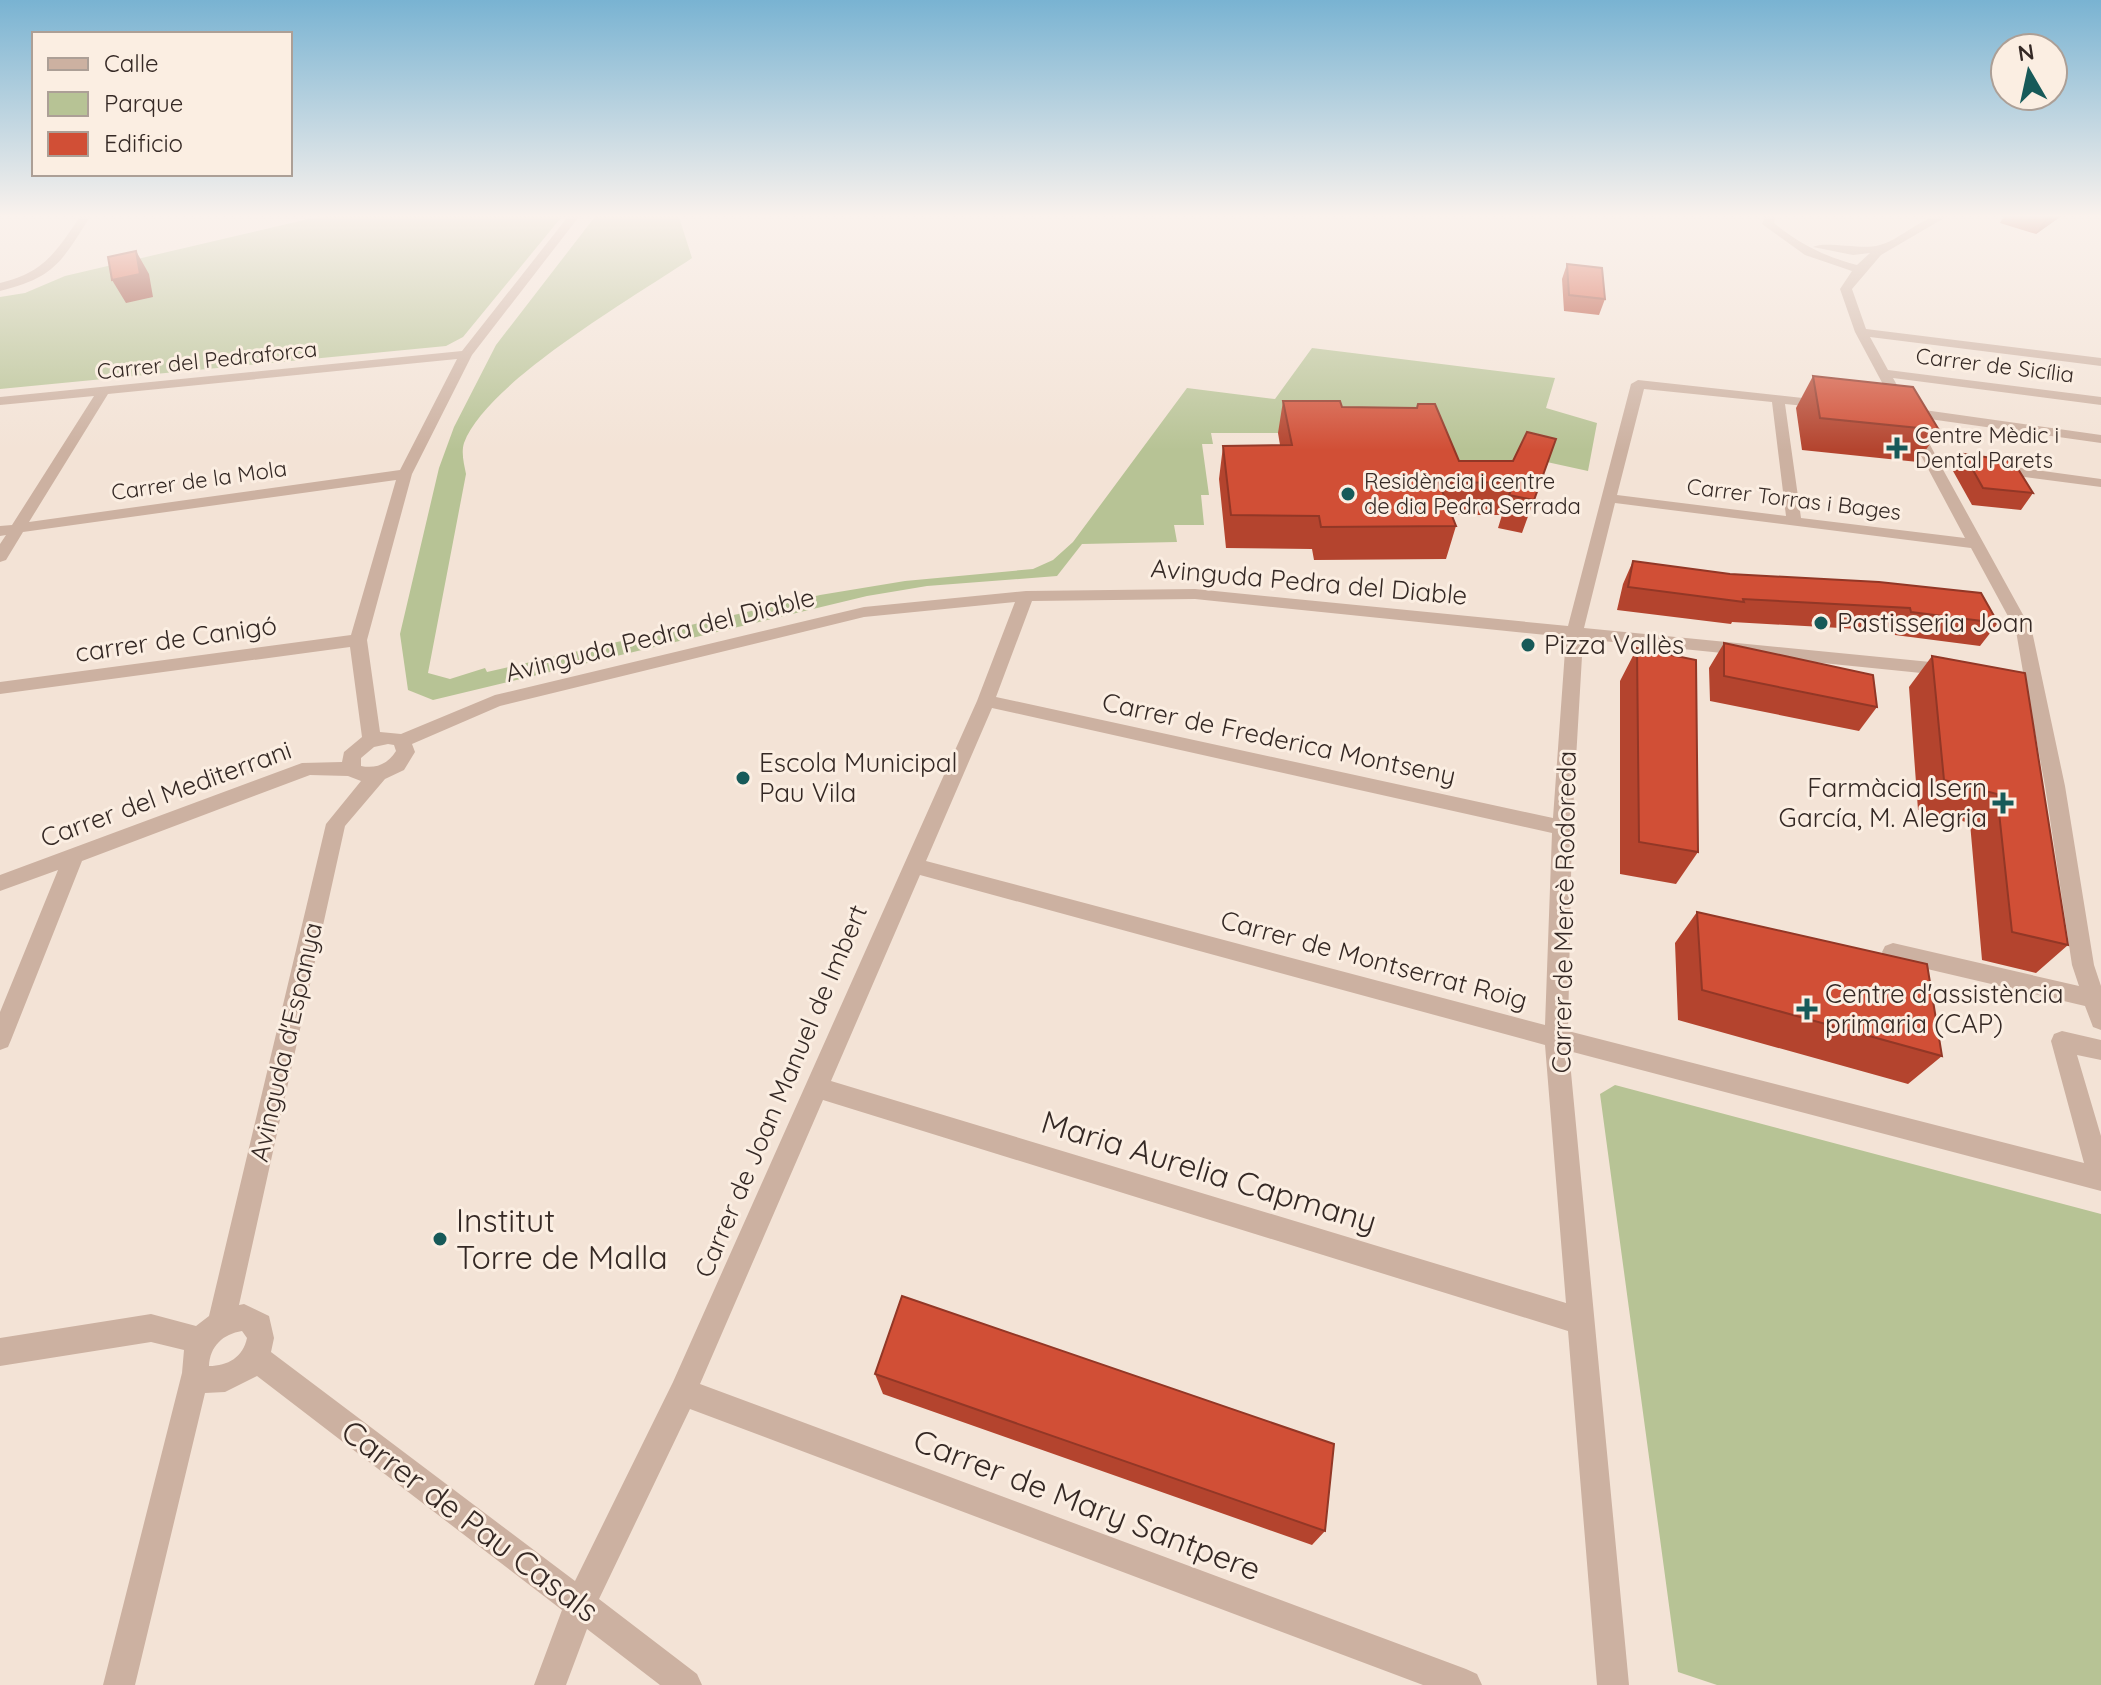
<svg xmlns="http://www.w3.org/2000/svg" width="2101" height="1685" viewBox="0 0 2101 1685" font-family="Quicksand,sans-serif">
  <rect width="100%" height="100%" fill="#f3e3d6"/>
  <!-- green -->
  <path fill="#b7c395" d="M 345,214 L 564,214 L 463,337 L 446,346 L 0,389 L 0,297 L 25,293 L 65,276 L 308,219 Z
    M 597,214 L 678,214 L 692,258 C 636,296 486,382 464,443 C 461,453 464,464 466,474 L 428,673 L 450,679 L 485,668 L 487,672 L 820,595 L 905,581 L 1033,569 L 1053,560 L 1073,542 L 1187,388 L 1275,399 L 1312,348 L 1555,378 L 1546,408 L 1597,423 L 1588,471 L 1520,456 L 1511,474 L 1433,454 L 1316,433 L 1211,433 L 1213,444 L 1202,444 L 1209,495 L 1201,495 L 1204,525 L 1174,525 L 1177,542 L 1082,544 L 1057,576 L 927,586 L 867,596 L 433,700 L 408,690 L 400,634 L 439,468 L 454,427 L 496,345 Z
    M 1615,1085 L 2101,1214 L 2101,1685 L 1717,1685 L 1678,1672 L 1600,1094 Z"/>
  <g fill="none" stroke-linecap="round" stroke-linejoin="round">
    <!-- minor -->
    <path fill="#ccb1a1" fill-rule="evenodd" d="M 82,214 L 92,214 C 62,260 57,277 0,291 L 0,283 C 46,272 56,251 82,214 Z
      M 570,214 L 581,214 L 472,355 L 412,474 L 367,640 L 380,732 L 401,734 L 495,695 L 864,607 L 1026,591 L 1195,589 L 1568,626 L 1631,384 L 1638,380 L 1830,401 L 1832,404 L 1825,408 L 1785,404 L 1801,518 L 1965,538 L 1855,332 L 1840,289 L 1852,271 L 1805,255 L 1762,224 L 1766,214 L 1776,214 L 1774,223 C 1799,244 1826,257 1857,265 L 1870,253 L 1853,255 L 1813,247 C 1823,241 1859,249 1876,246 C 1902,241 1920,214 1951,214 L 1881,255 L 1852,289 L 1866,329 L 2101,358 L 2101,366 L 1870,337 L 1888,370 L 2101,397 L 2101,405 L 1893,378 L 1910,408 L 2101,435 L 2101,443 L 1915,417 L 1936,456 L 2101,479 L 2101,487 L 1941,466 L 2032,631 L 2065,786 L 2094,965 L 2101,986 L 2101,1030 L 2093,1027 L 2085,1006 L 1893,961 L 1885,958 L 1882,952 L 1885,946 L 1893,943 L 2079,986 L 2072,965 L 2045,786 L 2026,684 L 1998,681 L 1989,675 L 1998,669 L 2023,672 L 2016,631 L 1971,548 L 1615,503 L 1584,628 L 1951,664 L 1960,670 L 1951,676 L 1583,639 L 1572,828 L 1568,1031 L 2084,1163 L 2051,1041 L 2054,1034 L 2062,1031 L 2101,1040 L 2101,1060 L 2077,1055 L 2101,1136 L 2101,1191 L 1569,1051 L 1629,1685 L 1597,1685 L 1568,1331 L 823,1100 L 700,1384 L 1466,1669 L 1477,1674 L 1482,1685 L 1423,1685 L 690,1409 L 599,1599 L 697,1674 L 702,1685 L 660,1685 L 587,1629 L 566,1685 L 534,1685 L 562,1610 L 257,1376 L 225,1392 L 205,1393 L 135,1685 L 103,1685 L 182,1373 L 184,1350 L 151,1342 L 0,1366 L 0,1338 L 151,1314 L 196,1326 L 209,1316 L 326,824 L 361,781 L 348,776 L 310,775 L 82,861 L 11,1040 L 8,1047 L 0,1050 L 0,1012 L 58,870 L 0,891 L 0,875 L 302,763 L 342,762 L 344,752 L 362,737 L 350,647 L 0,694 L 0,682 L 351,635 L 396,480 L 23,532 L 6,560 L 0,562 L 0,544 L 6,535 L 0,536 L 0,526 L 12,525 L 94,396 L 0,405 L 0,397 L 462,351 ZM 457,359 L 400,470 L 29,522 L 108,394 ZM 1644,389 L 1772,402 L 1786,516 L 1617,495 ZM 1195,599 L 1566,637 L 1553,818 L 996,697 L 1032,601 ZM 1015,602 L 977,701 L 673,1382 L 575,1581 L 271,1352 L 274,1338 L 269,1316 L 244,1304 L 239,1305 L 345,826 L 385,779 L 404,770 L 415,752 L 412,744 L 500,706 L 864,617 ZM 992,708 L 1552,833 L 1545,1025 L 926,861 ZM 388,744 L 394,745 L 396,751 C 388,764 376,769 361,766 L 361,758 L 374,747 ZM 920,875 L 1545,1045 L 1566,1303 L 831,1081 ZM 242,1331 L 247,1338 C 243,1357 228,1366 209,1366 C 210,1346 223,1334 242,1331 Z"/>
  </g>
  <!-- wall -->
  <path fill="#b4442e" d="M 2005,214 L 2064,214 L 2036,234 L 2000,223 Z
    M 1567,264 L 1605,299 L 1599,315 L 1564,311 L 1562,279 Z
    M 1813,376 L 1939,430 L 1918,462 L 1802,450 L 1796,408 Z
    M 1283,401 L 1342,407 L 1417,408 L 1418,404 L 1459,461 L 1513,461 L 1556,439 L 1522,533 L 1498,528 L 1502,515 L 1452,515 L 1456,526 L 1446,559 L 1314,560 L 1312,549 L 1226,548 L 1219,479 L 1223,446 L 1280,445 L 1278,433 Z
    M 1964,454 L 2033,493 L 2021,510 L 1972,505 L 1953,471 Z
    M 1633,561 L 1998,623 L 1980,646 L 1895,635 L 1894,631 L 1732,622 L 1731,624 L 1617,610 L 1623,584 Z
    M 1724,643 L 1877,707 L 1859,731 L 1710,701 L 1709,668 Z
    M 1637,648 L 1698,852 L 1676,884 L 1620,874 L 1620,681 Z
    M 1932,656 L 2068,945 L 2036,973 L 1982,960 L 1970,823 L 1918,810 L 1909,687 Z
    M 1697,912 L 1942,1056 L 1908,1084 L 1678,1020 L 1675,943 Z
    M 875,1374 L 1325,1531 L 1312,1545 L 883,1394 Z"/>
  <!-- shaded-wall -->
  <path fill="#923726" d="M 2048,214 L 2064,214 L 2036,234 Z
    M 136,251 L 149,274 L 153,297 L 126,303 L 112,280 Z"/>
  <!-- building -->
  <path fill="#d14f36" stroke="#923726" stroke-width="2" d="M 136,251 L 140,274 L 112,280 L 108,257 Z
    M 1567,264 L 1602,268 L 1605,299 L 1569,295 Z
    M 1813,376 L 1913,387 L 1939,430 L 1820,418 Z
    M 1283,401 L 1340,401 L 1342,407 L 1417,408 L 1418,404 L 1435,404 L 1459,461 L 1513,461 L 1527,432 L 1556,439 L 1534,500 L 1509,495 L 1515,482 L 1439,483 L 1456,526 L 1321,527 L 1319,516 L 1231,515 L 1223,446 L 1292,445 Z
    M 1964,454 L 2013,461 L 2033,493 L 1983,488 Z
    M 1633,561 L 1730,574 L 1879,582 L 1981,593 L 1998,623 L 1911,612 L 1910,608 L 1743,599 L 1744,602 L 1628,587 Z
    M 1724,643 L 1873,675 L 1877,707 L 1724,676 Z
    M 1637,648 L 1696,660 L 1698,852 L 1639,842 Z
    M 1932,656 L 2025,673 L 2068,945 L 2012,932 L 1997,794 L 1944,780 Z
    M 1697,912 L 1927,964 L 1942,1056 L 1702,990 Z
    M 902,1296 L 1334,1444 L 1325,1531 L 875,1374 Z"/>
  <!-- sky -->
  <linearGradient id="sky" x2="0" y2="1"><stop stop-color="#79b3d2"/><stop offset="0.48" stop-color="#faf2ed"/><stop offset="1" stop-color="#faf2ed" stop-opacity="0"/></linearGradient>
  <rect width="2101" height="450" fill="url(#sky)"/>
  <!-- markers -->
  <g fill="#175a59" stroke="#fbeee2" stroke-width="3">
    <path d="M1893 436h8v8h8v8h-8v8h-8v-8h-8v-8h8z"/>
    <circle cx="1348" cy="494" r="8"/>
    <circle cx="1821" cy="623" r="8"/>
    <circle cx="1528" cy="645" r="8"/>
    <circle cx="743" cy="778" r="8"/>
    <path d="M1999 791h8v8h8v8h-8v8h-8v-8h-8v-8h8z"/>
    <path d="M1803 997h8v8h8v8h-8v8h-8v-8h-8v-8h8z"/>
    <circle cx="440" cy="1239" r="8"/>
  </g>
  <g text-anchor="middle" stroke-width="6" stroke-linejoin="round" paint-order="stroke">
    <!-- far-street labels -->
    <g font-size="22" fill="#352925" stroke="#fbeee2">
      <text transform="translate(207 360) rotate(-6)" y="8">Carrer del Pedraforca</text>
      <text transform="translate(1995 365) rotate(7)" y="8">Carrer de Sicília</text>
      <text transform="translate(199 480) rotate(-8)" y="8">Carrer de la Mola</text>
      <text transform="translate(1794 499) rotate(7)" y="8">Carrer Torras i Bages</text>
    </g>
    <!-- far-poi labels -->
    <g font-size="22" fill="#352925" stroke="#fbeee2" text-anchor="start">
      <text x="1915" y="443">Centre Mèdic i<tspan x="1915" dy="25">Dental Parets</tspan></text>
      <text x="1364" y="489">Residència i centre<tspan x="1364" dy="25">de dia Pedra Serrada</tspan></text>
    </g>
    <!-- street labels -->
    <g font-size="26" fill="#352925" stroke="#fbeee2">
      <text transform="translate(1309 582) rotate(5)" y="9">Avinguda Pedra del Diable</text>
      <text transform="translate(660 635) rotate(-14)" y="9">Avinguda Pedra del Diable</text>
      <text transform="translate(176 639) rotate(-8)" y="9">carrer de Canigó</text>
      <text transform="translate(1279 739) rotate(12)" y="9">Carrer de Frederica Montseny</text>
      <text transform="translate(166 794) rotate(-20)" y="9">Carrer del Mediterrani</text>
      <text transform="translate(1564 912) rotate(-89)" y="9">Carrer de Mercè Rodoreda</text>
      <text transform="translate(1374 960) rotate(15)" y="9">Carrer de Montserrat Roig</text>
      <text transform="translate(286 1042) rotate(-77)" y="9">Avinguda d'Espanya</text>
      <text transform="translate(781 1091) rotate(-67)" y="9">Carrer de Joan Manuel de Imbert</text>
    </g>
    <!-- poi labels -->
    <g font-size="26" fill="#352925" stroke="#fbeee2" text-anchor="start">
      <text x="1837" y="632">Pastisseria Joan</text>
      <text x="1544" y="654">Pizza Vallès</text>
      <text x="759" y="772">Escola Municipal<tspan x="759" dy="30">Pau Vila</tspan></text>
      <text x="1987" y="797" text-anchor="end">Farmàcia Isern<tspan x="1987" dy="30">García, M. Alegria</tspan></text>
      <text x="1825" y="1003">Centre d'assistència<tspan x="1825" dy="30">primaria (CAP)</tspan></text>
    </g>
    <!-- near-street labels -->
    <g font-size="32" fill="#352925" stroke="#fbeee2">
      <text transform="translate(1209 1172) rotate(17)" y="11">Maria Aurelia Capmany</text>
      <text transform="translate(1087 1505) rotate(21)" y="11">Carrer de Mary Santpere</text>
      <text transform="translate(470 1521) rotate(37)" y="11">Carrer de Pau Casals</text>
    </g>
    <!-- near-poi labels -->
    <g font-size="32" fill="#352925" stroke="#fbeee2" text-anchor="start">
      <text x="456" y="1232">Institut<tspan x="456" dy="37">Torre de Malla</tspan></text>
    </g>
  </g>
  <!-- legend -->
  <rect x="32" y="32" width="260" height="144" fill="#fbeee2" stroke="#ac9f96" stroke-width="2"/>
  <rect x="48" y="58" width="40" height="12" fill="#ccb1a1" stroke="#ac9f96" stroke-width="2"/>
  <text x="104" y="72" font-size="24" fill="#352925">Calle</text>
  <rect x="48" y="92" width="40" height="24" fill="#b7c395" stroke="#ac9f96" stroke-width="2"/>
  <text x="104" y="112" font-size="24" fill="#352925">Parque</text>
  <rect x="48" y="132" width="40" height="24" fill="#d14f36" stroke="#ac9f96" stroke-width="2"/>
  <text x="104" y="152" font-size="24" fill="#352925">Edificio</text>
  <!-- north arrow -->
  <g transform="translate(2029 72) rotate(351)"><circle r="38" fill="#fbeee2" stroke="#ac9f96" stroke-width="2"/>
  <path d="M0-6L14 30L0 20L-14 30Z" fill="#175a59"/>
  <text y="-12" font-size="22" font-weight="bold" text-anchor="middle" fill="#352925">N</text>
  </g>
</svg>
